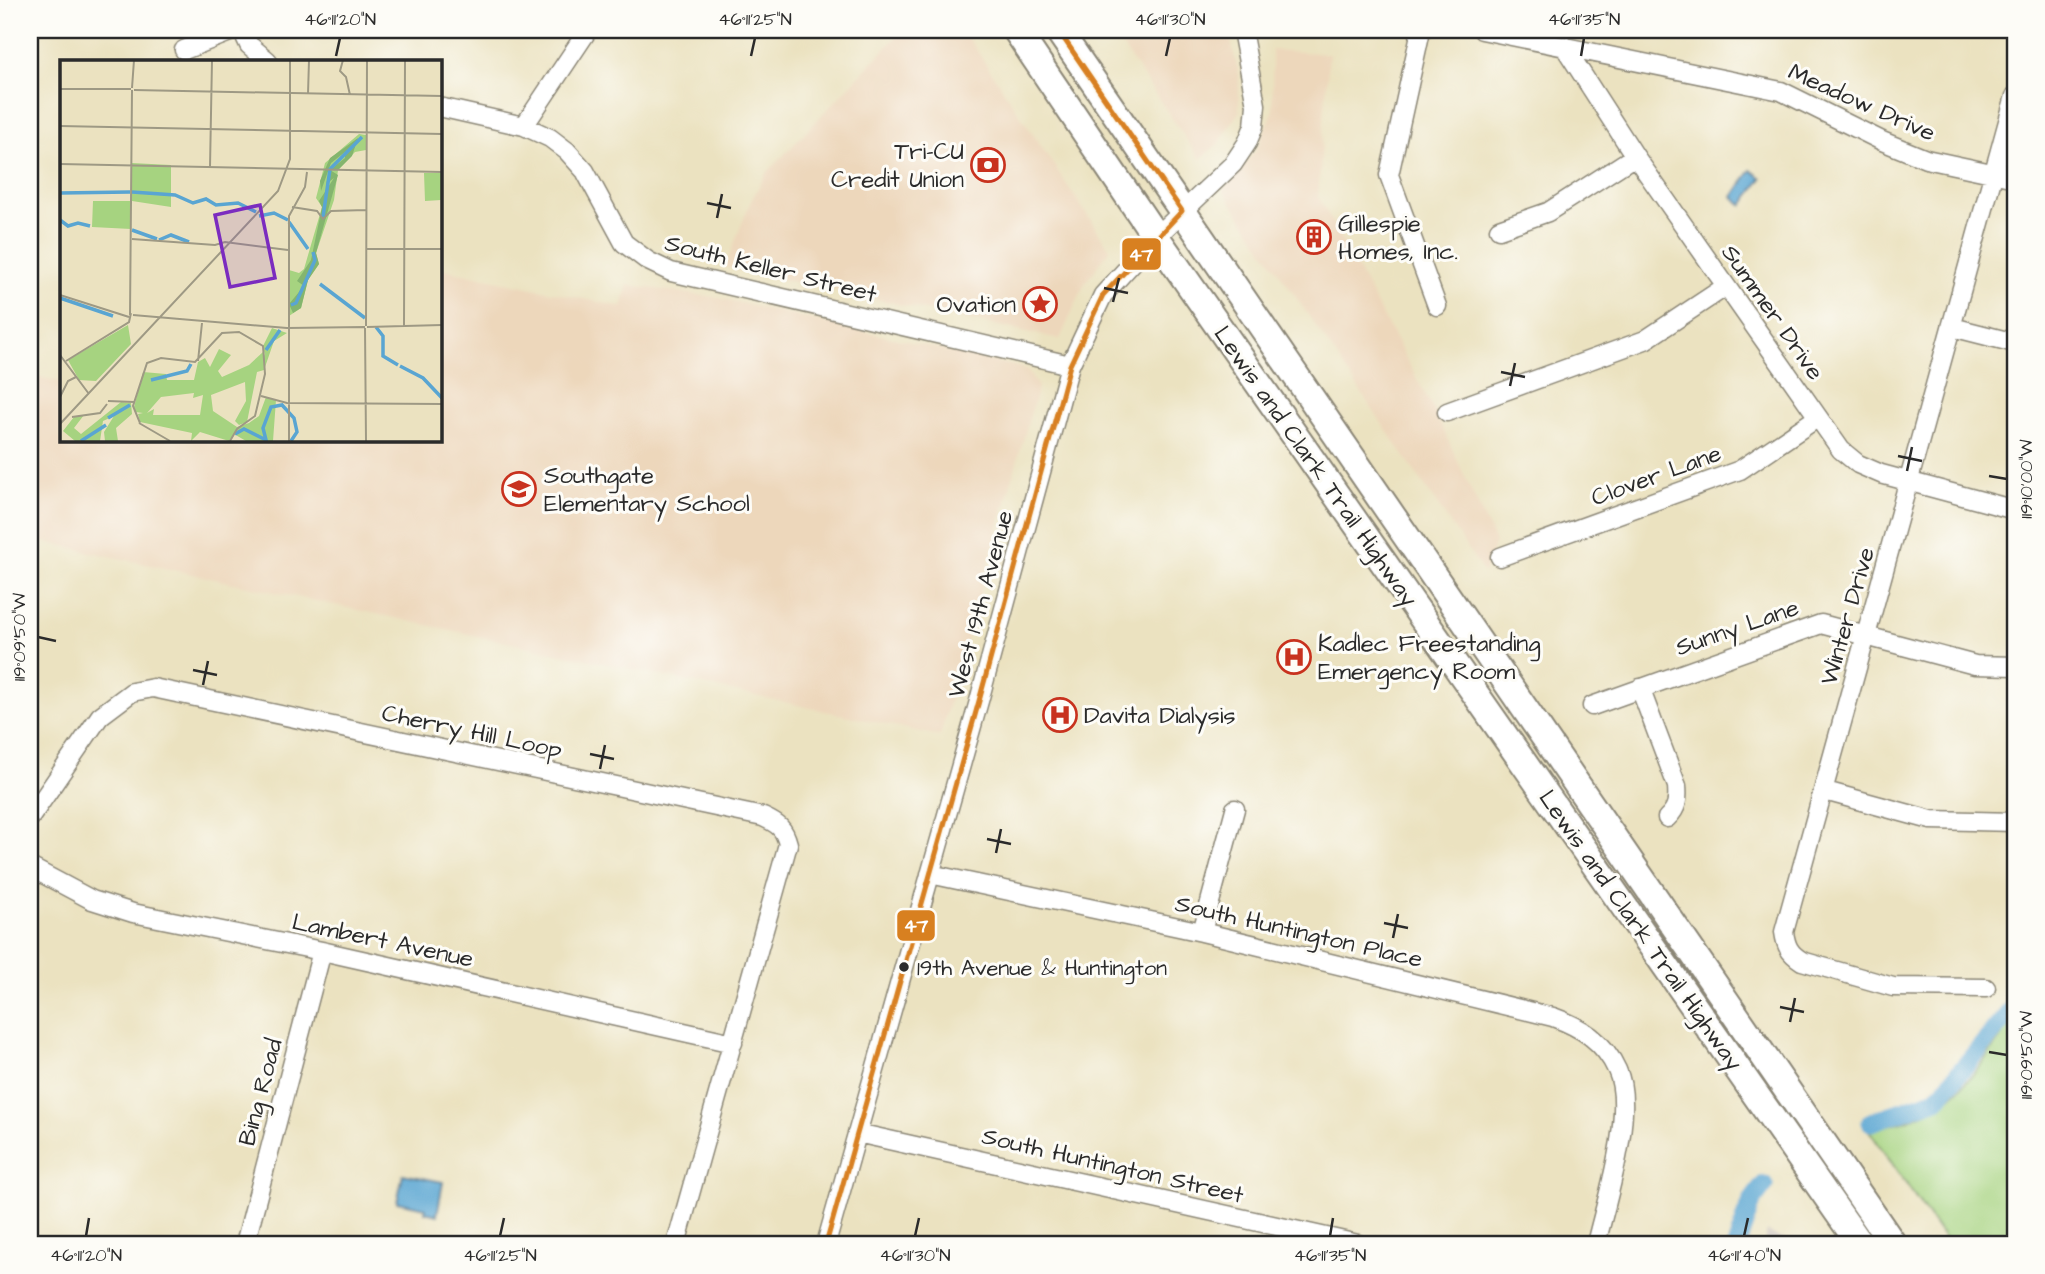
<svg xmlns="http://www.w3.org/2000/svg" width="2045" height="1274" viewBox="0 0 2045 1274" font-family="'Architects Daughter',sans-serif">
  <rect width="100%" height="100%" fill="#fdfcf7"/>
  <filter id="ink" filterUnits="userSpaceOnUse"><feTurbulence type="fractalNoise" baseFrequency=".0143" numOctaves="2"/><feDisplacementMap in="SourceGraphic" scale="14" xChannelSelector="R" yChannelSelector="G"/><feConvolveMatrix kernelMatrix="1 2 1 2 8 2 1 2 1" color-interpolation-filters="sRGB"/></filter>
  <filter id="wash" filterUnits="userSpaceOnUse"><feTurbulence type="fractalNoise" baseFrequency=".00686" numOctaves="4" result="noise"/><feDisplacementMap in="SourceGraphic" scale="28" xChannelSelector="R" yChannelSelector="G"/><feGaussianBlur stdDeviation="1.57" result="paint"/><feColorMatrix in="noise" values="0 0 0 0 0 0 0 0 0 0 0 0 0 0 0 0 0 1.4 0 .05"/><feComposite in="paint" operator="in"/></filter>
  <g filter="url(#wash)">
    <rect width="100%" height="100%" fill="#ebe2c0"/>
    <!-- built -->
    <path fill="#edd7bb" d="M 903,30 L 963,30 L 1110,249 L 1084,285 L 1060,339 L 725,267 L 750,203 L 765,175 Z
      M 1111,30 L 1228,30 L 1239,75 L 1239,112 L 1218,144 L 1200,159 Z
      M 1272,50 L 1329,54 L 1318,196 L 1437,416 L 1495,542 L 1484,573 L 1223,190 L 1256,150 L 1273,112 Z
      M 439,268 L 622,307 L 628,285 L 719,298 L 1027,369 L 1038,387 L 940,736 L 30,539 L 30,375 L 61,382 L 61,439 L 439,439 Z"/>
    <!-- industrial -->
    <path fill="#ccc2b9" d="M 1767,1231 L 1781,1239 L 1798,1242 L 1799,1244 L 1764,1244 Z"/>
    <!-- green -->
    <path fill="#a6d380" stroke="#687f56" stroke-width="2" d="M 2015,1017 L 2015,1244 L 1948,1244 L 1868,1129 C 1952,1116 1969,1081 2015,1017 Z"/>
    <!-- water -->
    <path fill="#59a5d2" stroke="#42687e" stroke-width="2" d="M 1751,170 L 1762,178 L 1743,205 L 1733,197 Z
      M 403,1174 L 443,1182 L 437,1215 L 425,1212 L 426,1208 L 397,1202 Z"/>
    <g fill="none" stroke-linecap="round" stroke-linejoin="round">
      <!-- canal -->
      <path stroke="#59a5d2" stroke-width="19" d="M 1871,1122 L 1937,1099 L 2015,1006
        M 1737,1244 L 1752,1201 L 1764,1185"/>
    </g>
  </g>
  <g filter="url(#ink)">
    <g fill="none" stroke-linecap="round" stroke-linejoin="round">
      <!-- minor casing -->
      <g stroke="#8b8676" stroke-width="21">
        <path id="minor" d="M 242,30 L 249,45 L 268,61
          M 1421,30 L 1389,175 L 1437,306
          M 1482,30 L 1781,91 L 1882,141 L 1926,159 L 2015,178
          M 1564,46 L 1635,156 L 1841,450 L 1858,464 L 1881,474 L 2015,510
          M 184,50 L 235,30
          M 439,107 L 524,126 L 550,138 L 567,151 L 585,171 L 624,243 L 648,261 L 671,272 L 1070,365
          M 524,126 L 588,30
          M 1499,229 L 1548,212 L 1635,156
          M 1952,327 L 2015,343
          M 1447,412 L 1645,340 L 1725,287
          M 1500,557 L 1740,470 L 1817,418
          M 1640,688 L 1677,786 C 1678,799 1678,808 1667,818
          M 1592,706 L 1821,624 L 1975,665 L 2015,666
          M 1825,791 L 1931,820 L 2015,822
          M 30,818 L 100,716 L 132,692 L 153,688 L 763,817 C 778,824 784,828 788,844 L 676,1244
          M 30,867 L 92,900 L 133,913 L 322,951 L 733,1043
          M 930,874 L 1202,932 L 1553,1017 C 1581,1027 1604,1041 1617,1070 C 1636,1110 1606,1201 1596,1244
          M 1202,932 L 1235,809
          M 1986,988 L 1893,987 L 1802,961 C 1789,953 1786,946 1784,932 L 2015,96
          M 857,1133 L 1358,1244
          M 245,1244 L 322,951
          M 826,1244 L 979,701 L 1070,365 L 1103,295 L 1156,237 L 1233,164 L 1247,143 L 1254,126 L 1256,105 L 1242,30"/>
      </g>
      <!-- highway casing -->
      <g stroke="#8b8676" stroke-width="30">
        <path id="highway" d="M 1016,30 L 1156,237 L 1860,1244
          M 1058,30 L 1893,1244"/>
      </g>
      <!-- minor -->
      <use href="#minor" stroke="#fff" stroke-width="18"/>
      <!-- highway -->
      <use href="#highway" stroke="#fff" stroke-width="26"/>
      <!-- bus-1 casing -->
      <g stroke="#fdfcf7" stroke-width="10">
        <path id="bus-1" d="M 826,1244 L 979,701 L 1070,365 L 1103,295 L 1182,211 L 1058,30"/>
      </g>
      <!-- bus-1 -->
      <use href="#bus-1" stroke="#d88020" stroke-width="5"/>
    </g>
  </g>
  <!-- ticks -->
  <path fill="none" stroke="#2b2b2b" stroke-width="2.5" d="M 336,56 L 340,38M 751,56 L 755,38M 1166,56 L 1170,38M 1581,56 L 1584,38M 707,203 L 731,208M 717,218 L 722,194M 1104,288 L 1128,293M 1113,302 L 1119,278M 1501,372 L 1525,377M 1510,386 L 1515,363M 1898,456 L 1922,461M 1907,471 L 1912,447M 1989,476 L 2007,479M 38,637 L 56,641M 193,670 L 217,675M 203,685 L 208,661M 590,754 L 614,759M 600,769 L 605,745M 987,839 L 1011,844M 996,853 L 1001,829M 1384,923 L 1408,928M 1393,938 L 1398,914M 1780,1007 L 1804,1012M 1790,1022 L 1795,998M 1989,1052 L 2007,1055M 86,1236 L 89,1218M 500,1236 L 504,1218M 915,1236 L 919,1218M 1330,1236 L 1333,1218M 1744,1236 L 1748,1218"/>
  <!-- icons -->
  <defs>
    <g id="bank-ring" transform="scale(1.75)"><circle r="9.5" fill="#fdfcf7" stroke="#c8321e" stroke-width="1.5"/><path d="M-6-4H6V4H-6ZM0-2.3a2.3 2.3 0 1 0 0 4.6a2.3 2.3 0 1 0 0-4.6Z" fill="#c8321e"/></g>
    <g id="building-ring" transform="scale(1.75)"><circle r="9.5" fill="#fdfcf7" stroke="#c8321e" stroke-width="1.5"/><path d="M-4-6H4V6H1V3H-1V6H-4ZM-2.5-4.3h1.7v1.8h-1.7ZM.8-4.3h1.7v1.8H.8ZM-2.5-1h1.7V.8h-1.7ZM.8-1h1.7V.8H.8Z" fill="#c8321e"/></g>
    <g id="sight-ring" transform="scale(1.75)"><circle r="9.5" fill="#fdfcf7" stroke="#c8321e" stroke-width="1.5"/><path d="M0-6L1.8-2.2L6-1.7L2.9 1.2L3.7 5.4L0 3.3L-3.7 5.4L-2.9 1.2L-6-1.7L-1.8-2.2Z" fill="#c8321e"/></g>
    <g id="school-ring" transform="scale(1.75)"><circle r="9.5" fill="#fdfcf7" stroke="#c8321e" stroke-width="1.5"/><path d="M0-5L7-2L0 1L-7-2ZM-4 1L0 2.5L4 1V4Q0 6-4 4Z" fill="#c8321e"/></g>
    <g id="hospital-ring" transform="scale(1.75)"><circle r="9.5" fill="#fdfcf7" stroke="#c8321e" stroke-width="1.5"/><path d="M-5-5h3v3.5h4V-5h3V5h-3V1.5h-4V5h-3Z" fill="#c8321e"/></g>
  </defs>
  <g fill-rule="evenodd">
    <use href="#bank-ring" x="988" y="165"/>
    <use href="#building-ring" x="1314" y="237"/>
    <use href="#sight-ring" x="1040" y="304"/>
    <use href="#school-ring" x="519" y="489"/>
    <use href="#hospital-ring" x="1294" y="657"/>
    <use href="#hospital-ring" x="1060" y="715"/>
  </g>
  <!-- markers -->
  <circle fill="#2b2b2b" stroke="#fdfcf7" stroke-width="2.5" cx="904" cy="967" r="6"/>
  <g text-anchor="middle" stroke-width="6" stroke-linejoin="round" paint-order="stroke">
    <!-- bus labels -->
    <g font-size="22" fill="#2b2b2b" stroke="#fdfcf7" text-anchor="start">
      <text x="917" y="975">19th Avenue &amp; Huntington</text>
    </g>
    <!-- street labels -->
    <g font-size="24" fill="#2b2b2b" stroke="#fdfcf7">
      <text transform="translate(1862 102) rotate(24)" y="8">Meadow Drive</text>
      <text transform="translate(771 268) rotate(14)" y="8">South Keller Street</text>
      <text transform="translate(1773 312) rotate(55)" y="8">Summer Drive</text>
      <text transform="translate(1316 466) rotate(55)" y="8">Lewis and Clark Trail Highway</text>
      <text transform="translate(1656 475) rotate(-20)" y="8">Clover Lane</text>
      <text transform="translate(980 604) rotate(-75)" y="8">West 19th Avenue</text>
      <text transform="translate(1847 616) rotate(-74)" y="8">Winter Drive</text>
      <text transform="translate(1737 627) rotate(-19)" y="8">Sunny Lane</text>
      <text transform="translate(472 731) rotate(12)" y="8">Cherry Hill Loop</text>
      <text transform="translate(1641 930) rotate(55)" y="8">Lewis and Clark Trail Highway</text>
      <text transform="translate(1299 931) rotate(13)" y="8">South Huntington Place</text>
      <text transform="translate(383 940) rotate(12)" y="8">Lambert Avenue</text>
      <text transform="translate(260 1092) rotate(-75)" y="8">Bing Road</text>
      <text transform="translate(1113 1165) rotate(13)" y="8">South Huntington Street</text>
    </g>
    <!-- poi labels -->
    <g font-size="24" fill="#2b2b2b" stroke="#fdfcf7" text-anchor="start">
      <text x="964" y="159" text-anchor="end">Tri-CU<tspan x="964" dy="28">Credit Union</tspan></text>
      <text x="1338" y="231">Gillespie<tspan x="1338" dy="28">Homes, Inc.</tspan></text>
      <text x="1016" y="312" text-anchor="end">Ovation</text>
      <text x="544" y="483">Southgate<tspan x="544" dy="28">Elementary School</tspan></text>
      <text x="1318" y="651">Kadlec Freestanding<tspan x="1318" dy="28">Emergency Room</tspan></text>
      <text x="1084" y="723">Davita Dialysis</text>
    </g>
  </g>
  <!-- overview -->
  <g transform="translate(60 60)">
    <rect width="382" height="382" fill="#ebe2c0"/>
    <path d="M 299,74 L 306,75 L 306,90 L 295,92 L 278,110 L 274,140 L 256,193 L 259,204 L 248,220 L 241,248 L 229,256 L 229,210 L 239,213 L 244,209 L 262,147 L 256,138 L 265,103 ZM 72,103 L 111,105 L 111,147 L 72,141 ZM 364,113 L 381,113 L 381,140 L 365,141 ZM 33,141 L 71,141 L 71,169 L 32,167 ZM 68,265 L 71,284 L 36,321 L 19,320 L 8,300 ZM 212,268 L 227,273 L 214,281 L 204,310 L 197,312 L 187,362 L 179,365 L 175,361 L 186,341 L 185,322 L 151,335 L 153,351 L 177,367 L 189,363 L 199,356 L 206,337 L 216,340 L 213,381 L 186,381 L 174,374 L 169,381 L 140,372 L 131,381 L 132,373 L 80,362 L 78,354 L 83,353 L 75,352 L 74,347 L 83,312 L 106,314 L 107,320 L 134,320 L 138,302 L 145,298 L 150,307 L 159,289 L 171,295 L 158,311 L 162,317 L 189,305 L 203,292 L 205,296 L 203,286 ZM 134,333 L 133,338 L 143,335 L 140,355 L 93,355 L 94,349 L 87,353 L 101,337 ZM 61,342 L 71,343 L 72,354 L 56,368 L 58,381 L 45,381 L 44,372 L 54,356 L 43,361 L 40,381 L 15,381 L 3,371 L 14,357 L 24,355 L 14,368 L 21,374 Z" fill="#a6d380" fill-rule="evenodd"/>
    <path d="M 298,78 L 292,96 L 279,109 L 270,110 L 278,115 L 256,193 L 259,204 L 248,220 L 241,248 L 233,253 L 229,244 L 244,226 L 237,221 L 251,200 L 262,147 L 259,141 L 274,118 L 266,124 L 270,110 L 285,98 L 285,92 L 271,103 L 261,131 L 260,121 L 270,98 Z" fill="#84b56e"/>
    <path fill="none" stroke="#59a5d2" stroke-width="3.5" d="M 72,132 L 115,135 L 133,143 L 146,139 L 156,145 L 178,143 L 196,152M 0,133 L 70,132M 199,156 L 214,153 L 228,160M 263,157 L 270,109 L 302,77M 0,160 L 8,166 L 18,163 L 30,166M 229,162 L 248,189M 72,170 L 97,179M 99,180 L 111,175 L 129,182M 260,224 L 305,258M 0,238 L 53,256M 231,245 L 236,243 L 255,200 L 253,192M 316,267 L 323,276 L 323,296 L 338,305M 206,290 L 220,270M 340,306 L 363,318 L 382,338M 91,320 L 127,311 L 131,304M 48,358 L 70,345M 175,374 L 184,369 L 206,380 L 203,368 L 211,347 L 222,345 L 234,358 L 237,372 L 231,381M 21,381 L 46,365"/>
    <path fill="none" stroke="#9e9984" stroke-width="2" d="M 283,0 L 280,11 L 286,17 L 290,35M 72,28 L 74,0M 0,29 L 71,29M 74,30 L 382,36M 248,34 L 249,0M 0,66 L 382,74M 0,104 L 382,112M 150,107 L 152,0M 232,147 L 257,151 L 263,159 L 271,151 L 306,150M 72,179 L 155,185 L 165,182 L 228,190M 307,189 L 382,189M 0,235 L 69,257M 70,255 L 72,30M 73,255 L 227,268 L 305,267M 306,266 L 307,0M 344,266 L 345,0M 307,267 L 382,265M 305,268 L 306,381M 0,295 L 29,334M 6,301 L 69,262 L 71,253M 138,301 L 142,263M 201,336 L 227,343 L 382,344M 0,337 L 8,321 L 16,317M 48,341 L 74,342M 12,357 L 40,353 L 47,344M 79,363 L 110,381M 80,363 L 73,346 L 87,303 L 101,298 L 135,302 L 162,273 L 179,272 L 203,286 L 205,314 L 195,356 L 177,369 L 170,381M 0,364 L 218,131 L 230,99 L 230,0M 229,381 L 229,156 L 245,127 L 247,112"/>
    <path fill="#7b2cbf" fill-opacity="0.15" stroke="#7b2cbf" stroke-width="3.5" d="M 200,145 L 215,218 L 170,227 L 155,155 Z"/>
    <rect width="382" height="382" fill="none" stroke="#2b2b2b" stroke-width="3.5"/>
  </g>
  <g stroke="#fdfcf7" stroke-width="2.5">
    <rect x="1121" y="237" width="41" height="34" rx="7" fill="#d88020"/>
    <rect x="896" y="909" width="40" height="33" rx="7" fill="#d88020"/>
  </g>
  <g font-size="19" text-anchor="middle" font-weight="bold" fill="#fff">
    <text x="1141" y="261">47</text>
    <text x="916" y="932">47</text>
  </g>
  <!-- margin -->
  <rect width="2045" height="1274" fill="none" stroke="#fdfcf7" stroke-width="77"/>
  <rect x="38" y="38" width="1969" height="1198" fill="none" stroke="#2b2b2b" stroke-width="2.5"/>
  <g font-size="18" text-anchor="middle" fill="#2b2b2b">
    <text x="340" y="25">46°11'20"N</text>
    <text x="755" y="25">46°11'25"N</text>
    <text x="1170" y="25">46°11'30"N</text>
    <text x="1584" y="25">46°11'35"N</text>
    <text transform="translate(2026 479) rotate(-90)" y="6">119°10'00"W</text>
    <text transform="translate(19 637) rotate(-90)" y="6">119°09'50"W</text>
    <text transform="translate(2026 1055) rotate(-90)" y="6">119°09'50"W</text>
    <text x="86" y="1261">46°11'20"N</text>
    <text x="500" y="1261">46°11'25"N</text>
    <text x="915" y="1261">46°11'30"N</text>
    <text x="1330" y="1261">46°11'35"N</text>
    <text x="1744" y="1261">46°11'40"N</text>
  </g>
</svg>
